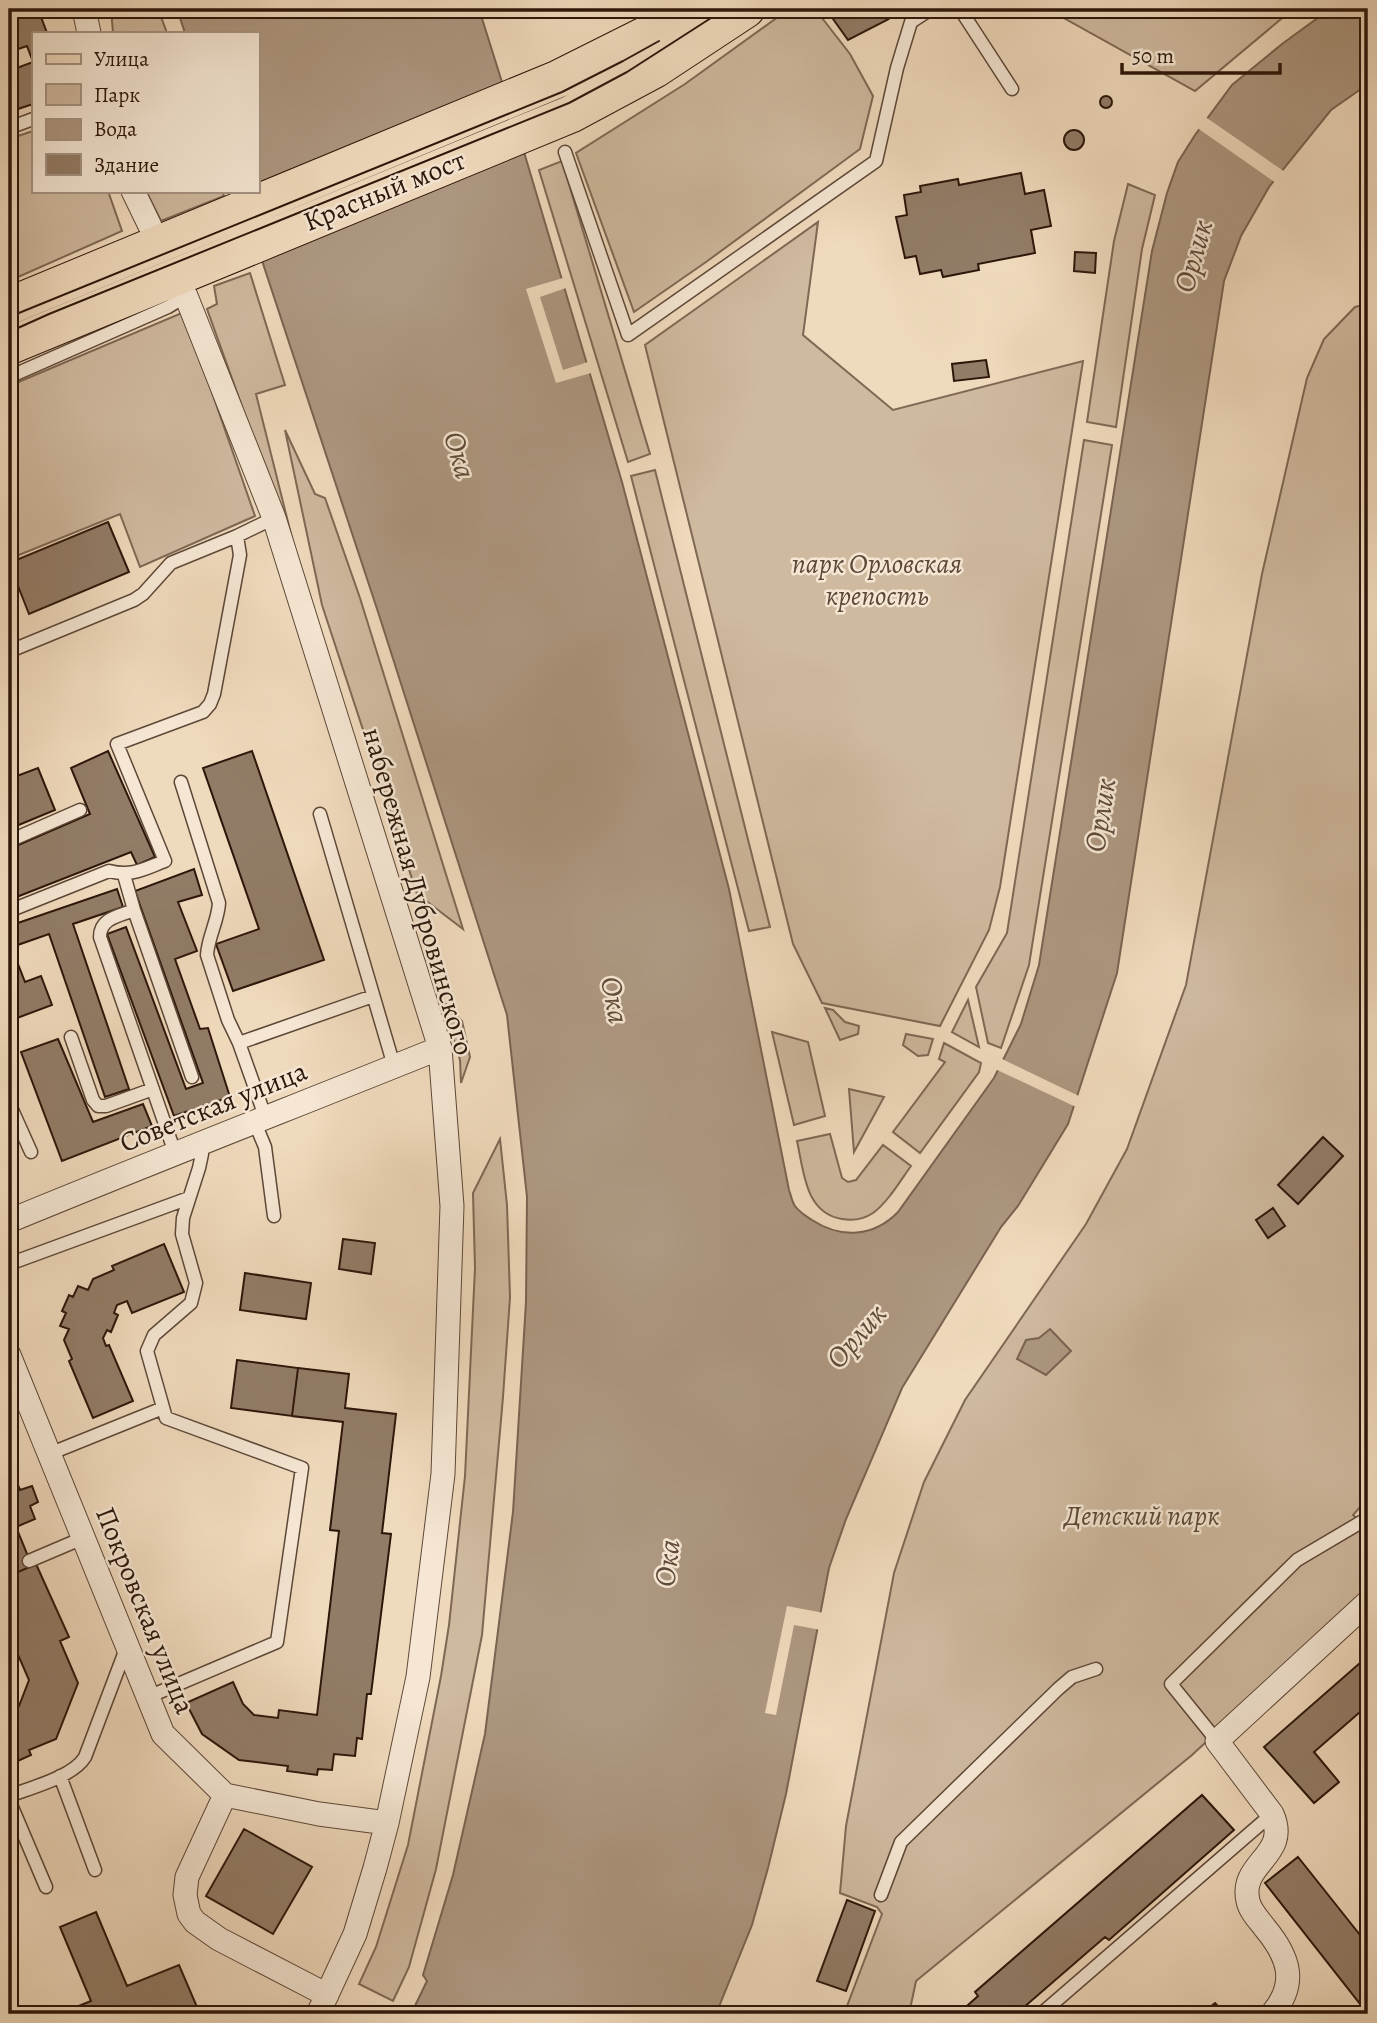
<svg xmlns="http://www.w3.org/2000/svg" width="1377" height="2023" viewBox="0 0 1377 2023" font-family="Alegreya,serif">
  <rect width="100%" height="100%" fill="#f0dabd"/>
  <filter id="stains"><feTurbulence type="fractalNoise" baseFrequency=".00286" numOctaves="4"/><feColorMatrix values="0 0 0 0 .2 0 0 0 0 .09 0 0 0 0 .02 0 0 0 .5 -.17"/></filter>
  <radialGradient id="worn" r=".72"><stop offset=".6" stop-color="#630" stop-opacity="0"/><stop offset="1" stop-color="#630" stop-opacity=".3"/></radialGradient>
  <!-- green -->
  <path fill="#cfb99f" stroke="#7e6854" stroke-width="2" d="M 111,9 L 158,9 L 167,33 L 113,33 Z
    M 789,9 L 815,9 L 850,54 L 873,96 L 860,149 L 706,262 L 634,312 L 576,153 L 685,84 Z
    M 1056,9 L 1293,9 L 1195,91 L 1062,17 Z
    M 33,131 L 33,191 L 108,191 L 122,231 L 9,281 L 9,139 Z
    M 562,161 L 650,454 L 628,462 L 539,170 Z
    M 1128,184 L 1155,195 L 1142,249 L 1116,427 L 1087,422 L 1114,241 Z
    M 146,191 L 222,191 L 224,196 L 161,221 Z
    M 818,222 L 803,335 L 893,410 L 1083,361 L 1000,887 L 989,930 L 940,1026 L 822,1003 L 793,944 L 645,345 Z
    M 250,273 L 285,385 L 256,394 L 298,562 L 207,309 L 217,304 L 214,286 Z
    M 1368,304 L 1368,1498 L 1353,1515 L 1368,1527 L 1368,1592 L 1192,1755 L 916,1981 L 909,2014 L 844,2014 L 882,1914 L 877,1907 L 840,1893 L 846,1826 L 894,1573 L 924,1482 L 965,1400 L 1086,1224 L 1127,1149 L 1186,985 L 1262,574 L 1307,378 L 1324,339 L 1355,307 Z
    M 184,312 L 255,516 L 140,567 L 120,514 L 9,559 L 9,386 Z
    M 285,430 L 315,494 L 325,498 L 360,598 L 463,929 L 417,894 L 322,605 Z
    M 1084,440 L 1112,445 L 1029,965 L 1001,1048 L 988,1043 L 976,987 L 1007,933 Z
    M 655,470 L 770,927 L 749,931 L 631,476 Z
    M 968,1000 L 979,1047 L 952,1032 Z
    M 443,1001 L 462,1021 L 470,1057 L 461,1083 L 460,1060 Z
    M 825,1008 L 833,1010 L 845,1022 L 859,1026 L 858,1034 L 840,1040 Z
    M 772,1032 L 808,1042 L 825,1116 L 794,1125 Z
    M 906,1034 L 933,1039 L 928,1055 L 918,1056 L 903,1045 Z
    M 944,1043 L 981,1063 L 979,1072 L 920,1153 L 893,1132 L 945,1062 L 939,1059 Z
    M 849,1089 L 884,1097 L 854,1152 Z
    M 830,1134 L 842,1178 L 848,1182 L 856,1180 L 883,1145 L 911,1166 C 900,1181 888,1202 873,1213 C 864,1219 853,1221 842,1219 C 805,1213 804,1172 797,1141 Z
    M 500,1139 L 507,1205 L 510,1297 L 503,1397 L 482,1635 L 436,1869 L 409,1967 L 393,2001 L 359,1984 L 376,1947 L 408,1845 L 441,1676 L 449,1625 L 465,1476 L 475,1268 L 473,1193 Z"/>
  <!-- water -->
  <path fill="#ad9780" stroke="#796351" stroke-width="2" d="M 177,9 L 479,9 L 524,152 L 622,482 L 729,889 L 789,1190 C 791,1195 792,1202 795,1206 C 799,1212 806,1216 812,1220 C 841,1239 874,1237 898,1212 L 994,1078 L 1021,1024 L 1039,965 L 1152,251 L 1167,193 L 1178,162 L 1195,135 L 1232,85 L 1282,44 L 1330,9 L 1368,9 L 1368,84 L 1331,110 L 1269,187 L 1241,236 L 1224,281 L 1117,973 L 1068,1124 L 1018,1206 L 1001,1227 L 902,1388 L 846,1519 L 829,1568 L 786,1794 L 768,1868 L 752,1925 L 716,2014 L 411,2014 L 427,1981 L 423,1975 L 453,1875 L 485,1734 L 513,1512 L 526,1302 L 527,1197 L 507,1015 L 380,618 L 239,191 L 257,191 L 257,33 L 185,33 Z
    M 1050,1329 L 1071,1351 L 1046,1375 L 1017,1359 L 1026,1340 L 1039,1338 Z"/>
  <!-- pier -->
  <path fill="#f0dabd" d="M 1204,116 L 1285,172 L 1276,183 L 1196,127 Z
    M 563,278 L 566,288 L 540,297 L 563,370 L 588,362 L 591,373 L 556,383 L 526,289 Z
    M 1000,1058 L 1081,1097 L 1076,1107 L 995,1069 Z
    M 787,1606 L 824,1613 L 821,1630 L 794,1625 L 776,1715 L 765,1713 Z"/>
  <!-- building -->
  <path fill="#927c67" stroke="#2c160a" stroke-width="2" d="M 9,9 L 38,9 L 47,33 L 33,33 L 33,104 L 9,112 L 9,71 L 33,62 L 27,46 L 9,52 Z
    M 826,9 L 879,9 L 887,20 L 848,40 Z
    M 879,9 L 904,9 L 887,20 Z
    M1100 102a6 6 0 1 1 12 0a6 6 0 1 1-12 0Z
    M1064 140a10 10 0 1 1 20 0a10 10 0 1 1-20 0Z
    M 1021,173 L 1025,194 L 1044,190 L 1051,226 L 1031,230 L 1035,253 L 978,264 L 979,270 L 943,277 L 941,270 L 920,274 L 916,256 L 905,258 L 896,217 L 907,215 L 904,195 L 921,192 L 920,186 L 958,179 L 959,185 Z
    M 1075,252 L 1096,253 L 1095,273 L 1074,271 Z
    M 986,360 L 989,377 L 954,381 L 952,364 Z
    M 108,522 L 129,572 L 29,614 L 9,563 Z
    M 108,751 L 155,857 L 137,865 L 131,852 L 9,900 L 9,849 L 90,814 L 71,768 Z
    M 252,751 L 324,960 L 233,991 L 216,944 L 259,929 L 203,768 Z
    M 38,768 L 55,810 L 9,829 L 9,779 Z
    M 194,869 L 202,895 L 178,902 L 197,951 L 175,959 L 200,1029 L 208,1028 L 230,1097 L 174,1116 L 107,934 L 126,927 L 186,1089 L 203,1083 L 135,891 Z
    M 117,889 L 123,907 L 73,924 L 129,1089 L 105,1097 L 49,934 L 9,948 L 9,926 Z
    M 18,964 L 25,982 L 41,976 L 52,1005 L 9,1021 L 9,968 Z
    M 58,1039 L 93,1122 L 143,1104 L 152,1126 L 62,1161 L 21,1052 Z
    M 1323,1137 L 1343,1156 L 1298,1204 L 1278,1185 Z
    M 1273,1208 L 1285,1226 L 1268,1238 L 1256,1220 Z
    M 343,1239 L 375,1243 L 371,1274 L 339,1269 Z
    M 164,1244 L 184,1292 L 132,1313 L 127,1301 L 117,1305 L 114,1313 L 118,1315 L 111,1332 L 107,1330 L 103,1338 L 106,1346 L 109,1345 L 133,1401 L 93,1418 L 69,1361 L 72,1359 L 64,1340 L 69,1329 L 60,1326 L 66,1313 L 62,1311 L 69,1295 L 73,1297 L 78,1286 L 88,1290 L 93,1279 L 114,1270 L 112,1266 Z
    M 245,1273 L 311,1283 L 306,1319 L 240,1310 Z
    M 237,1360 L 298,1368 L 292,1416 L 231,1408 Z
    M 298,1368 L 349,1374 L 345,1408 L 396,1414 L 382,1533 L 391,1534 L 371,1694 L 367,1694 L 362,1739 L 357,1738 L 355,1756 L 334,1754 L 332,1770 L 318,1769 L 317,1775 L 287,1771 L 288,1766 L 239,1760 L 202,1734 L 186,1703 L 233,1682 L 243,1704 L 254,1715 L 278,1718 L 279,1710 L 317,1715 L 339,1531 L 330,1530 L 343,1422 L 292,1416 Z
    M 15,1478 L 20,1490 L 32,1486 L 38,1502 L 30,1506 L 35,1519 L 16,1527 L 32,1566 L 9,1576 L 9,1480 Z
    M 36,1564 L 69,1637 L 60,1641 L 78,1683 L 56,1739 L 29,1750 L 31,1755 L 9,1765 L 9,1711 L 19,1706 L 29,1680 L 16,1650 L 10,1653 L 9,1651 L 9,1576 Z
    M 1368,1656 L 1368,1705 L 1314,1752 L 1339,1782 L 1314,1803 L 1264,1747 Z
    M 1202,1795 L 1234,1830 L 1109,1940 L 1105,1937 L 1016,2014 L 958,2014 L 978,1996 L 975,1992 Z
    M 244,1829 L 312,1867 L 273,1934 L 206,1896 Z
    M 1298,1857 L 1368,1945 L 1368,2014 L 1265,1883 Z
    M 847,1900 L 875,1911 L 846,1991 L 817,1981 Z
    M 96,1912 L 127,1986 L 179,1965 L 200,2014 L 59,2014 L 91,2001 L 60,1927 Z
    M 1215,2003 L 1225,2014 L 1201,2014 Z"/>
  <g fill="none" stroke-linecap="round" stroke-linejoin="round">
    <!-- service casing -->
    <g stroke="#5d4737" stroke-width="15">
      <path id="service" d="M 960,9 L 1012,89
        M 9,128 L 33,119
        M 565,152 L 628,335 L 876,161 L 897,68 L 911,22 L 931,9
        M 9,377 L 168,307 L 186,296
        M 9,648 L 10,651 L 134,600 L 143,594 L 171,563 L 237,536 L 274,518
        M 181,782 L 219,903 C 218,921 208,937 207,955 L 228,1020 L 239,1043 L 266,1119
        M 320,814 L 394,1066
        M 9,841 L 80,810
        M 124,875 L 134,910 L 192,1077
        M 134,910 C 119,916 100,918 100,937 L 175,1153
        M 9,911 L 109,871 C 132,877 144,869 165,861 L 117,744 L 203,712 L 210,704 L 214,694 L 240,555 L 237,536
        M 71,1037 L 93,1100 L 98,1106 L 106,1106 L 153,1089
        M 239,1043 L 373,996
        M 9,1103 L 31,1152
        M 255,1123 L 265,1147 L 274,1216
        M 9,1264 L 189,1198
        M 49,1454 L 163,1408
        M 29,1561 L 83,1538
        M 148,1697 L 277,1642 L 302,1468 L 166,1418 L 147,1351 L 154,1335 L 191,1303 L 196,1283 L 182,1234 L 183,1218 L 199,1168 L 202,1154 L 200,1144
        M 1217,1741 L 1171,1684 L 1297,1560 L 1368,1518
        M 60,1776 L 95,1870
        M 9,1796 C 30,1788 73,1777 85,1757 L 127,1646
        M 9,1800 L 46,1887
        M 881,1895 L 901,1842 L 1058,1689 L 1072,1677 L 1096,1669
        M 1041,2014 L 1272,1814"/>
    </g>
    <!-- minor casing -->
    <g stroke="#5d4737" stroke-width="25">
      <path id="minor" d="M 84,9 L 89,33
        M 133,191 L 150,226
        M 186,296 L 274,518 L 440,1048 L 452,1206 L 443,1474 L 418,1677 L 387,1823 L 375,1868 L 355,1934 L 318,2014
        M 9,1221 C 152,1162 296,1106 440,1048
        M 9,1355 L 163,1734 L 225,1795 L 319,1814 L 387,1823
        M 225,1795 L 187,1877 L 185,1895 L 189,1914 L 195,1922 L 219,1939 L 327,1995
        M 1272,2014 C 1298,1983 1289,1957 1265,1928 C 1259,1920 1250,1911 1248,1901 C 1239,1862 1291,1856 1272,1814 L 1217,1741 L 1368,1602"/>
    </g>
    <!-- primary casing -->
    <g stroke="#2c160a" stroke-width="39">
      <path id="primary" d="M 9,306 L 558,79 L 646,35 L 690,9
        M 9,346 L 571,114 L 655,69 L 746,9"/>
    </g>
    <!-- service -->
    <use href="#service" stroke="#f5e7d4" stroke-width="12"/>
    <!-- minor -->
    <use href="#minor" stroke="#f5e7d4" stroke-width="23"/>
    <!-- primary -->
    <use href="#primary" stroke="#f0dabd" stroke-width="37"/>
    <!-- tram -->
    <path stroke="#2c160a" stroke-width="2" d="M 9,317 L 562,92 L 623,61 L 659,41
      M 9,332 L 49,314 L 569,103 L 627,72 L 725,9"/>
  </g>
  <g text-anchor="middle" stroke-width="5" stroke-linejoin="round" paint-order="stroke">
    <!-- street labels -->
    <g font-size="28" fill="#2c160a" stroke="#f5e7d4">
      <text transform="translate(384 190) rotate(-22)" y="10">Красный мост</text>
      <text transform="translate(419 891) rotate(74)" y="10">набережная Дубровинского</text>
      <text transform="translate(213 1106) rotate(-22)" y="10">Советская улица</text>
      <text transform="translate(146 1610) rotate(68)" y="10">Покровская улица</text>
    </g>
    <!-- park labels -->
    <g font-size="28" font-style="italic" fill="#5d4737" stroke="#f5e7d4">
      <text x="877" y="573">парк Орловская<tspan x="877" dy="32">крепость</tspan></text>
      <text x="1142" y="1525">Детский парк</text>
    </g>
    <!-- water labels -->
    <g font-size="30" font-style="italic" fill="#604a39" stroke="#f5e7d4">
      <text transform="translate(1193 256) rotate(-74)" y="10">Орлик</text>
      <text transform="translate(460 455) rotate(74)" y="10">Ока</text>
      <text transform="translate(1100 815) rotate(-81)" y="10">Орлик</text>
      <text transform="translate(615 1000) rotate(79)" y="10">Ока</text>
      <text transform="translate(856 1336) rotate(-49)" y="10">Орлик</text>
      <text transform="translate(667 1563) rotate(-83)" y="10">Ока</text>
    </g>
  </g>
  <!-- margin -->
  <rect width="1377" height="2023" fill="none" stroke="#f0dabd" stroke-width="35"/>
  <rect x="10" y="10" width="1356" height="2002" fill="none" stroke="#2c160a" stroke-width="3.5"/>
  <rect x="18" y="18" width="1342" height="1988" fill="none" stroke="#2c160a" stroke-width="2"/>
  <!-- legend -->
  <rect x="32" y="32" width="228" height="161" fill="#f5e7d4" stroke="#a59383" stroke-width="2"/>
  <rect x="46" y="54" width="35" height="10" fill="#f0dabd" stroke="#a59383" stroke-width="2"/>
  <text x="94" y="66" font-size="21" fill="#2c160a">Улица</text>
  <rect x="46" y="84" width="35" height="21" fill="#cfb99f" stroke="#a59383" stroke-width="2"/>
  <text x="94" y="102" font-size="21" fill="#2c160a">Парк</text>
  <rect x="46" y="119" width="35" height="21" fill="#ad9780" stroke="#a59383" stroke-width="2"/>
  <text x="94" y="136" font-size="21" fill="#2c160a">Вода</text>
  <rect x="46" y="154" width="35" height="21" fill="#927c67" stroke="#a59383" stroke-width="2"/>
  <text x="94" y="172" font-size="21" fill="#2c160a">Здание</text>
  <!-- scale -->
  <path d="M1122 63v10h158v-10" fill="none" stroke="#2c160a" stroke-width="3.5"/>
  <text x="1132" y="63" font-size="21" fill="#2c160a" stroke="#f5e7d4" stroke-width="5" paint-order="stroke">50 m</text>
  <rect width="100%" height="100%" filter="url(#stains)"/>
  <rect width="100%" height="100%" fill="url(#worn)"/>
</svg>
